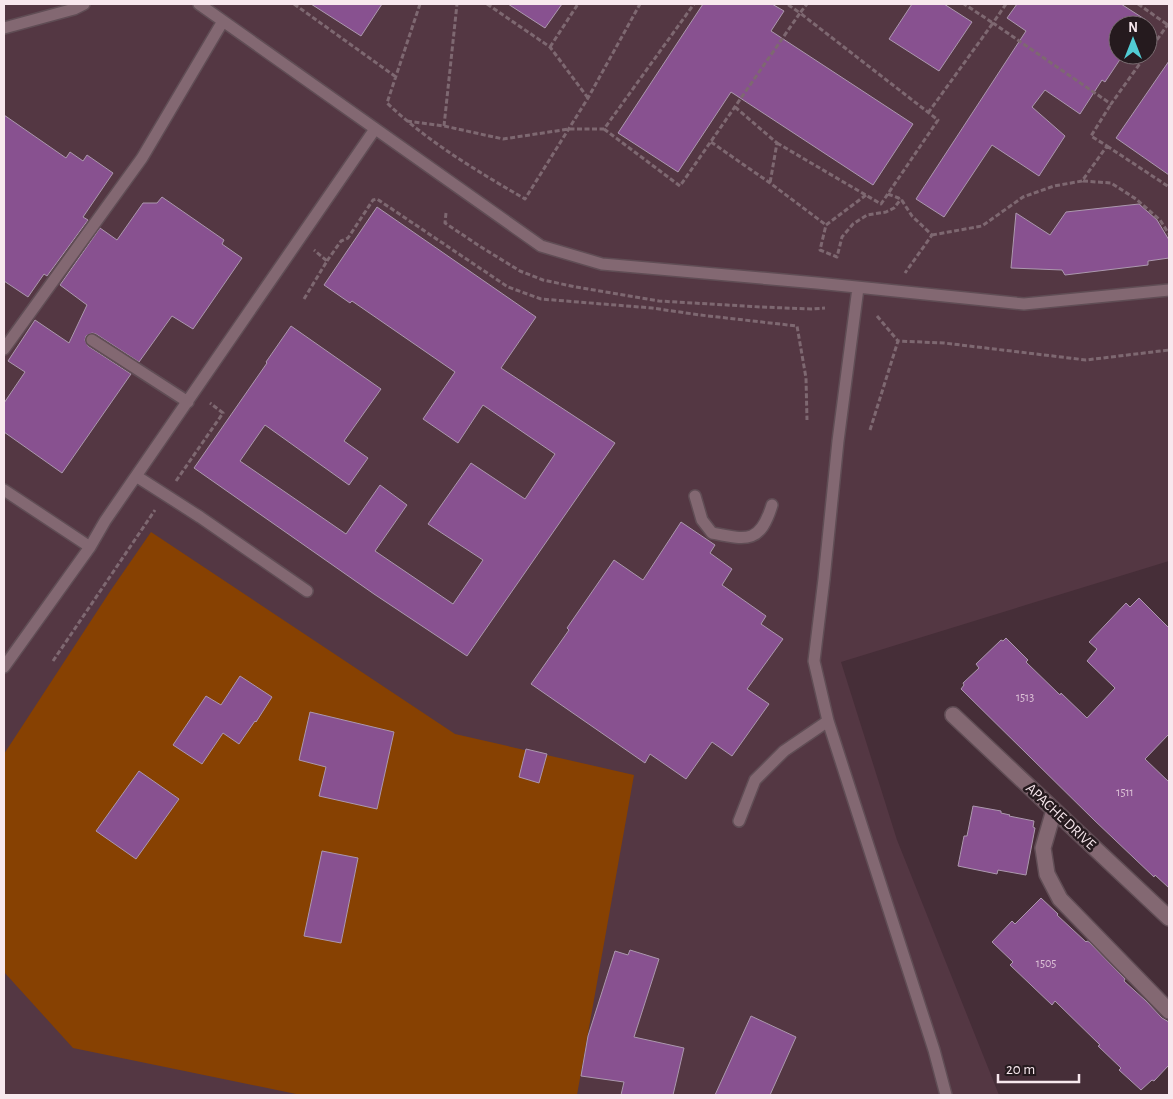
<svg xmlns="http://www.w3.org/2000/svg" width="1173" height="1099" viewBox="0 0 1173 1099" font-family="'Alegreya Sans',sans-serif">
  <rect width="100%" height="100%" fill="#462e38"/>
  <!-- built -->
  <path fill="#543743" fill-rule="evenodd" d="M 4,4 L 1169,4 L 1169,561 L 841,662 L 897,840 L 999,1095 L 4,1095 ZM 1118,25 L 1148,25 L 1148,55 L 1118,55 Z"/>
  <!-- green -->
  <path fill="#874102" d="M 151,532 L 455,734 L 634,775 L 577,1095 L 301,1095 L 73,1048 L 4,972 L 4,754 L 111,590 Z"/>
  <!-- building -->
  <path fill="#885190" stroke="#ac98ae" d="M 311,4 L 382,4 L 361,36 Z
    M 508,4 L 562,4 L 545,28 Z
    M 703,4 L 772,4 L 784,11 L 771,31 L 913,124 L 873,185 L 731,92 L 678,172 L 618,133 Z
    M 912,4 L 944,4 L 972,22 L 939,71 L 889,39 Z
    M 1017,4 L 1121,4 L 1146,20 L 1143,25 L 1118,25 L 1118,55 L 1123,55 L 1105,82 L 1102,80 L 1080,114 L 1045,90 L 1032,107 L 1065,136 L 1039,176 L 992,145 L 944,217 L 916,199 L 1026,31 L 1007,18 Z
    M 1169,61 L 1169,175 L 1116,138 Z
    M 4,115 L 66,158 L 70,152 L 83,161 L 87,155 L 113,173 L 83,217 L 88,220 L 47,276 L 44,274 L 28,297 L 4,281 Z
    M 162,197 L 224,240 L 222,244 L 242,258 L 193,329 L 172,316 L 139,362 L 96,334 L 92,333 L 86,336 L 85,340 L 88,346 L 131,374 L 62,473 L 4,432 L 4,403 L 25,372 L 8,361 L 35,320 L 69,343 L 87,305 L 60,285 L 100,228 L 117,240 L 143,203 L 157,203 Z
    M 1139,204 L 1157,220 L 1169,240 L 1169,258 L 1148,261 L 1148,265 L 1065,275 L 1062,270 L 1011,268 L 1016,213 L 1050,235 L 1066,212 Z
    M 377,207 L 536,317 L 501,368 L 615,443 L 467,656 L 374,594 L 194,468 L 267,363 L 266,362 L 291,326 L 381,389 L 344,441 L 368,458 L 349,485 L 265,425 L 240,461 L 346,534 L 380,485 L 407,505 L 375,551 L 453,604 L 483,560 L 428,524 L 471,463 L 525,499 L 555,454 L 483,405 L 458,443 L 423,419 L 455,372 L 352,301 L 350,303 L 324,285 Z
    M 681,522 L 715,545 L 710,553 L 732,569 L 722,585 L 766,616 L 761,624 L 783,639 L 747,689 L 769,704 L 732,756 L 712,742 L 686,779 L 650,754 L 645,763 L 531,684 L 569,630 L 567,628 L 614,560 L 643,580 Z
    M 1139,598 L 1169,628 L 1169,734 L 1145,759 L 1169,782 L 1169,888 L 1155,875 L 1154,877 L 1094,820 L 961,689 L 964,685 L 963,683 L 979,668 L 976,664 L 1001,640 L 1003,641 L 1006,638 L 1028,660 L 1026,662 L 1060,695 L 1061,693 L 1087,718 L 1115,688 L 1087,661 L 1097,649 L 1089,642 L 1126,603 L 1130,607 Z
    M 240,676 L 272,697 L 256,722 L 255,721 L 239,744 L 223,733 L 202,764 L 173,745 L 206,696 L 221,705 Z
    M 310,712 L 394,732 L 377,809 L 319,796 L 326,767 L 299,760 Z
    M 526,749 L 547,754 L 539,783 L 519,777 Z
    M 139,771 L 179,799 L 136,859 L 96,831 Z
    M 973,806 L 1001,811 L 1001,813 L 1010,815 L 1009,816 L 1034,821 L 1033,827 L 1035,828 L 1026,875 L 998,870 L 997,874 L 958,866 L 964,836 L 967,836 Z
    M 322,851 L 358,858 L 341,943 L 304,936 Z
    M 1041,898 L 1058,914 L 1057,915 L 1086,942 L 1087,941 L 1089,942 L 1125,979 L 1124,981 L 1146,1001 L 1162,1018 L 1169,1022 L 1169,1065 L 1154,1081 L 1152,1080 L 1141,1090 L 1119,1070 L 1121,1068 L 1098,1046 L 1100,1045 L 1055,1001 L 1052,1005 L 1010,965 L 1013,962 L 992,942 L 1012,921 L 1015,924 Z
    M 630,950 L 659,959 L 634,1037 L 684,1048 L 673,1095 L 621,1095 L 624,1082 L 581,1076 L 588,1036 L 615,951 L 628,955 Z
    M 751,1016 L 796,1037 L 770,1095 L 715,1095 Z"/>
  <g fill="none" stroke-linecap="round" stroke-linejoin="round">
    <!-- lane casing -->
    <g stroke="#604d55" stroke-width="14">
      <path id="lane" d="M 199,4 L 541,246 L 602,264 L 817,283 L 1024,304 L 1169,290
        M 4,28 L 74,9 L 84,4
        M 858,288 L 838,441 L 824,579 L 814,661 L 828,721 L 934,1050 L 946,1095
        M 92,340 L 188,402
        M 4,349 L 142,158 L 223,21
        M 136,476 L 200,517 L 307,591
        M 4,490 L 90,547
        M 695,496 L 702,520 L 712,533 C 747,540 760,544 772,505
        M 4,667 L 90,547 L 105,521 L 375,129
        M 739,821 L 755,780 L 784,751 L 828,721"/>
    </g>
    <!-- street casing -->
    <g stroke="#604d55" stroke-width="18">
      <path id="street" d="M 953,715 L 1169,918
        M 1054,810 L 1043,848 L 1047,874 L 1060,899 L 1169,1011"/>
    </g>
    <!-- path -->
    <path stroke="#7e6871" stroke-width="3" stroke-dasharray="5 2.5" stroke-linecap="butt" d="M 294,4 L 396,77
      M 420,4 L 387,103 C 428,142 477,171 525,199 L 588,98 L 640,4
      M 487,4 L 550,47 L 588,98
      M 1006,4 L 993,23 L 1111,104 L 1146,55
      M 1138,4 L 1168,25
      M 550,47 L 578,4
      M 1148,52 L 1169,23
      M 735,107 L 777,143 L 770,183
      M 928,113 L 993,23 L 964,4
      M 407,121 L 444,126 L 503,139 L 569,129 L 604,129 L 694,4
      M 444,126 L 457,4
      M 604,129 L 680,186 L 800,13 L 787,4
      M 711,142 L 770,183 L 826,225
      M 777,143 L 881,204 L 938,120 L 800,13 L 807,4
      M 1107,146 L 1169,187
      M 1083,181 L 1111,183 L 1136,199 L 1160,220 L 1169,234
      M 888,194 L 901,199 L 912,216 L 932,235 L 905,273
      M 866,195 L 826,225 L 820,250 L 837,257 L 842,237 L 853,224 L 867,215 L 886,212 L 894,208 L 901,199
      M 446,213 L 445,223 L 481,247 L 520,271 L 543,280 L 576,287 L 659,301 L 761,307 L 811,309 L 825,308
      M 932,235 L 982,226 L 1023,197 L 1054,186 L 1082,181 L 1107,146 L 1091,136 L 1111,104
      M 327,261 L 341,241 L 348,238 L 373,200 L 377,199 L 508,287 L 541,299 L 652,308 L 700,315 L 797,326 L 806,378 L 807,420
      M 304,299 L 327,261 L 314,250
      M 877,316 L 898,341
      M 870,430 L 898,341 L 944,343 L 1086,360 L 1169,350
      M 176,481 L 223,413 L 210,403
      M 53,661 L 155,510"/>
    <!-- lane -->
    <use href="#lane" stroke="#836872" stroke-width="11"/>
    <!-- street -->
    <use href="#street" stroke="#836872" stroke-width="15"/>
  </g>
  <g text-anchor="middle" stroke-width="5" stroke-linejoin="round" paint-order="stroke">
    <!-- number labels -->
    <g font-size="12" fill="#dcc2d6">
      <text x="1025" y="701">1513</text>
      <text x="1125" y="796">1511</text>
      <text x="1046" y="967">1505</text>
    </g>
    <!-- street labels -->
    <g font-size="15" fill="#f8e8ee" stroke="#251a1e">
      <text transform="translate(1061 816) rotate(43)" y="5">APACHE DRIVE</text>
    </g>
  </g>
  <!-- border -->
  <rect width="1173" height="1099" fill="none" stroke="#f8e8ee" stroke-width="10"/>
  <!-- north arrow -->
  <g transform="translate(1133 40)"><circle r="24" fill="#251a1e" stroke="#796c71"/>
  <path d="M0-4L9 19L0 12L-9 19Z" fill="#51ccd4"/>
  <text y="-8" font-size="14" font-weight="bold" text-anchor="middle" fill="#f8e8ee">N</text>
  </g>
  <!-- scale -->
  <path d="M998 1074v8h81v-8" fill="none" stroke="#f8e8ee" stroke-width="2.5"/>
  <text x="1006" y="1074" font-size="15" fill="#f8e8ee" stroke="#251a1e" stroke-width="4" paint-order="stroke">20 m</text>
</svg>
